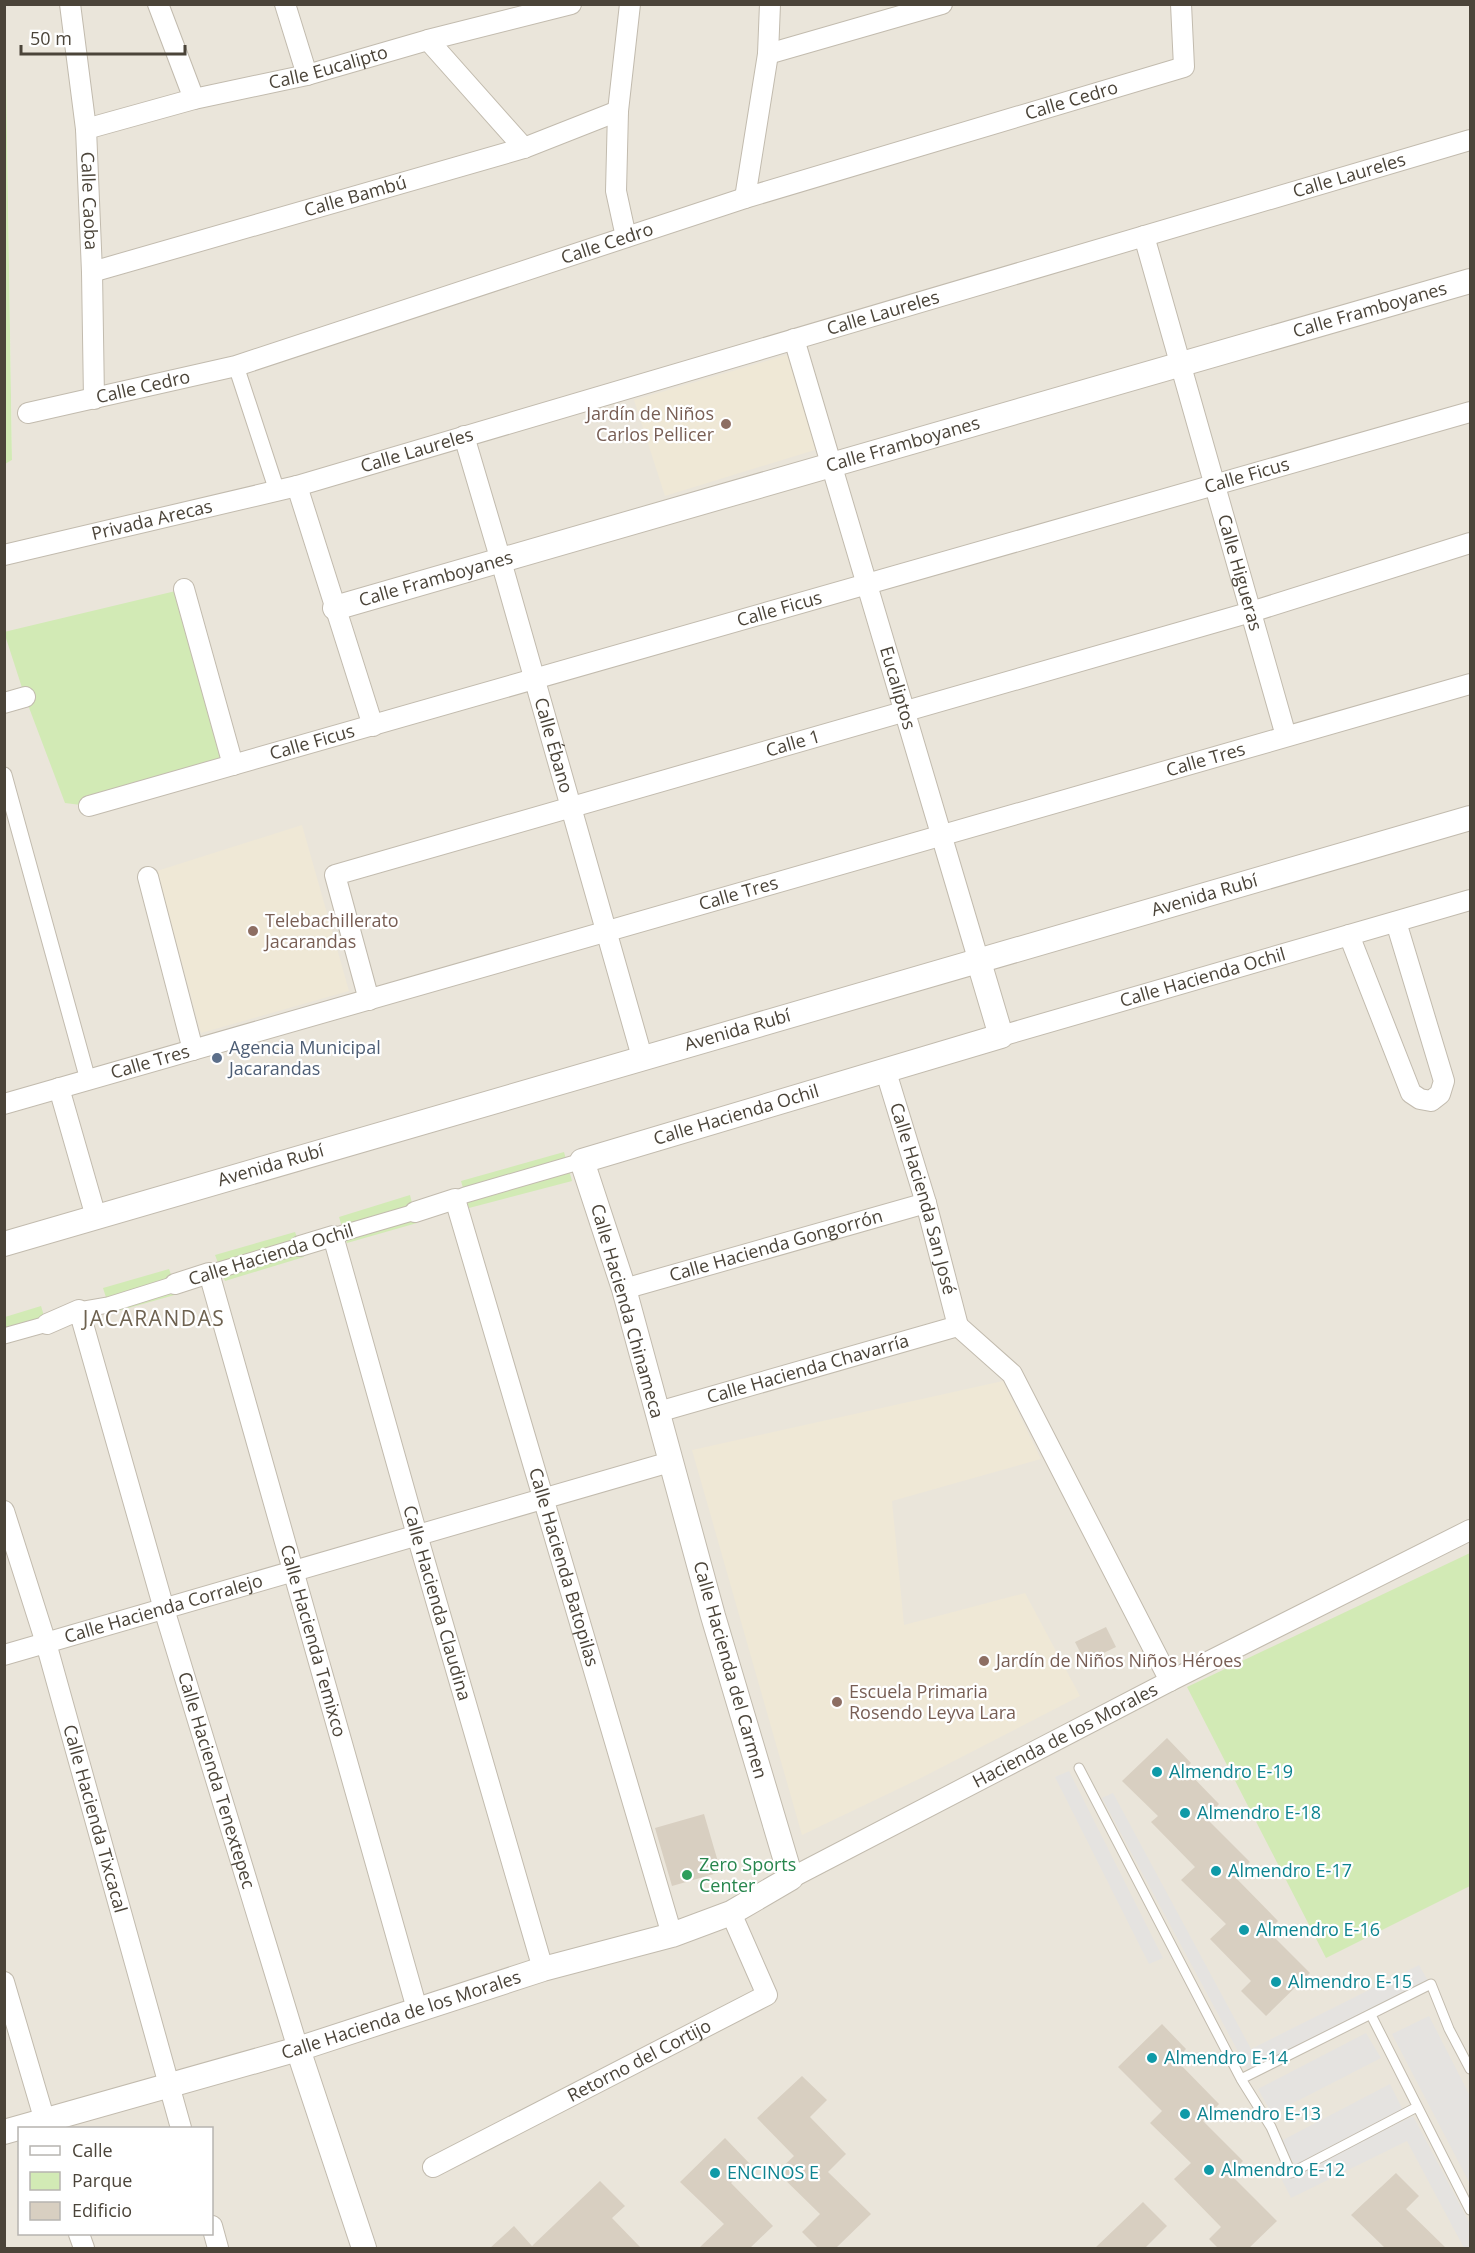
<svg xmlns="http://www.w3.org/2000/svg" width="1475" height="2253" viewBox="0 0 1475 2253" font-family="'Open Sans',sans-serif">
  <rect width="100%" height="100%" fill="#f6f3ec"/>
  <!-- residential -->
  <path fill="#eae5da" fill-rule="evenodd" d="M 5,5 L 1470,5 L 1470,2248 L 5,2248 L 4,464 L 12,460 ZM 20,2128 L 212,2128 L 212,2234 L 20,2234 Z"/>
  <!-- education -->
  <path fill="#efe8d6" d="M 790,354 L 818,449 L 665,496 L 634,400 Z
    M 302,825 L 349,991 L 201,1033 L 157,871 Z
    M 1003,1381 L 1041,1459 L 892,1501 L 904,1625 L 1025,1593 L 1080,1696 L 919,1779 L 802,1835 L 692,1450 Z"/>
  <!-- green -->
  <path fill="#d2eab5" d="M 5,9 L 12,460 L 5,464 L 4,464 Z
    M 184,589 L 233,765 L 89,806 L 65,803 L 25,697 L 4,632 Z
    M 564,1152 L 572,1181 L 469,1208 L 461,1181 Z
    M 410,1195 L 417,1223 L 347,1243 L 339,1217 Z
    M 295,1232 L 304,1257 L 225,1281 L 215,1255 Z
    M 169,1269 L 178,1294 L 111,1313 L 103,1288 Z
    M 41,1306 L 48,1329 L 5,1343 L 5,1317 Z
    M 1470,1553 L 1470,1886 L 1326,1958 L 1187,1687 Z"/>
  <!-- parking -->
  <path fill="#e5e3e0" d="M 1069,1771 L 1163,1958 L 1149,1964 L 1055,1777 Z
    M 1113,1793 L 1251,2049 L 1419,1965 L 1428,1981 L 1248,2070 L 1102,1798 Z
    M 1429,2016 L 1470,2096 L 1470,2184 L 1392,2034 Z
    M 1366,2033 L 1381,2058 L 1272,2114 L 1258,2089 Z
    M 1390,2084 L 1403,2110 L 1295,2166 L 1281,2141 Z
    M 1413,2116 L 1470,2224 L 1470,2248 L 1464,2248 L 1407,2141 L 1291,2198 L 1282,2180 Z"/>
  <!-- building -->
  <path fill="#d8cfc1" d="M 1106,1627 L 1116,1647 L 1085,1662 L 1075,1642 Z
    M 1167,1738 L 1191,1763 L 1185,1769 L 1219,1804 L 1206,1818 L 1250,1862 L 1235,1877 L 1278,1921 L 1268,1931 L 1310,1973 L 1266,2016 L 1241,1991 L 1251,1981 L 1210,1939 L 1226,1924 L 1181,1880 L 1195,1867 L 1151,1822 L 1158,1816 L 1122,1781 Z
    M 704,1814 L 721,1872 L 672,1886 L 655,1828 Z
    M 1162,2024 L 1186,2049 L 1176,2060 L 1219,2104 L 1203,2121 L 1243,2161 L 1230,2174 L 1277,2221 L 1249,2248 L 1218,2248 L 1209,2239 L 1221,2227 L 1174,2179 L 1191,2163 L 1150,2123 L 1162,2111 L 1118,2067 Z
    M 802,2076 L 827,2100 L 810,2117 L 846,2154 L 828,2172 L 871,2214 L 836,2248 L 818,2248 L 802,2232 L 820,2214 L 777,2172 L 794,2156 L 757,2118 Z
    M 725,2138 L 750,2164 L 731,2183 L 773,2226 L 750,2248 L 699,2248 L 724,2224 L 680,2182 Z
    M 1396,2173 L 1419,2196 L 1406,2209 L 1446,2248 L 1385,2248 L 1351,2215 Z
    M 600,2181 L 625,2206 L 612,2218 L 641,2248 L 490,2248 L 514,2226 L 532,2246 Z
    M 1143,2202 L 1167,2226 L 1145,2248 L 1095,2248 Z"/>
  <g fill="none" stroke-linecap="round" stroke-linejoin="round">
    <!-- service casing -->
    <g stroke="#c2bbae" stroke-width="11">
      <path id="service" d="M 1079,1768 L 1241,2079 L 1271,2127 L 1291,2173 L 1417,2107
        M 1371,2015 L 1470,2210
        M 1241,2079 L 1431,1984 L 1449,2029 L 1470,2069"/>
    </g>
    <!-- pedestrian casing -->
    <g stroke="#c2bbae" stroke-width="17">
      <path id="pedestrian" d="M 236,366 L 277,491
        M 4,775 L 88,1080
        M 455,1199 L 465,1195 L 582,1161
        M 333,1236 L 415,1212
        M 209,1273 L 300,1246
        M 79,1310 L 108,1305 L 175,1284
        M 4,1336 L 47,1324"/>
    </g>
    <!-- minor casing -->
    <g stroke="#c2bbae" stroke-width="22">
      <g id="minor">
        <path id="s1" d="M 70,4 L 86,129 L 92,272 L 94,399"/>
        <path d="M 158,4 L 194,99"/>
        <path d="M 285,4 L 307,75"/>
        <path d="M 428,40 L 524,148"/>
        <path d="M 768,54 L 942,4"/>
        <path id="s2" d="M 86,129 L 194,99 L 307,75 L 428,40 L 571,4"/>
        <path d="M 745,198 L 768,54 L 770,4"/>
        <path id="s3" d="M 1144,236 L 1286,736"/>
        <path d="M 626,237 L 616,191 L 618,111 L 630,4"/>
        <path id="s4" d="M 92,272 L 524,148 L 618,111"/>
        <path id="s5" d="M 794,339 L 979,962"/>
        <path id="s6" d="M 28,413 L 236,366 L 745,198 L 1184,67 L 1181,4"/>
        <path id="s7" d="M 464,436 L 501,561 L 642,1057"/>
        <path d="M 297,486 L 373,726"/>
        <path id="s8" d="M 4,555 L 297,486 L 1470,140"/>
        <path d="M 184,589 L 233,765"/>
        <path d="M 4,703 L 25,697"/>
        <path id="s9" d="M 89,806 L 1470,412"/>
        <path d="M 148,877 L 193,1050"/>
        <path d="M 1349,935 L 1411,1093 L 1420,1099 L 1431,1101 L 1440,1094 L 1444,1081 L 1396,922"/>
        <path id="s10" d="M 369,1000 L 335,875 L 1251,612 L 1470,543"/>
        <path id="s11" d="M 1001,1036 L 1470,900"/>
        <path id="s12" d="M 886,1072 L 926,1203 L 958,1326"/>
        <path d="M 59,1088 L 96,1217"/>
        <path id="s13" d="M 4,1104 L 1470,684"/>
        <path id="s14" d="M 415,1212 L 455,1199 L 672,1935"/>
        <path id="s15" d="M 300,1246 L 333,1236 L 417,1535 L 543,1969"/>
        <path id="s16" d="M 175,1284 L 209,1273 L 417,2009"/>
        <path id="s17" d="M 624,1289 L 926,1203"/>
        <path id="s18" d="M 47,1324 L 79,1310 L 164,1609 L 298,2049"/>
        <path d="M 958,1326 L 1012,1374 L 1170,1681"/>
        <path id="s19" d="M 658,1412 L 958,1326"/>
        <path id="s20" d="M 4,1511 L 46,1643 L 181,2128"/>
        <path id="s21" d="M 4,1655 L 670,1462"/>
        <path id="s22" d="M 791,1878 L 1170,1681 L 1470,1530"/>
        <path d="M 4,1982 L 47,2128"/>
        <path id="s23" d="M 433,2167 L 767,1995 L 731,1913"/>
        <path d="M 212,2226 L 218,2248"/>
        <path d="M 79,2234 L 84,2248"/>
      </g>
    </g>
    <!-- tertiary casing -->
    <g stroke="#c2bbae" stroke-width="26">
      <g id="tertiary">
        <path id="s24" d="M 335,608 L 1470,281"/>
        <path id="s25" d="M 4,1244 C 492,1099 982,961 1470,818"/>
        <path d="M 298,2049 L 364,2248"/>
        <path id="s26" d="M 4,2132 L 298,2049 L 543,1969 L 672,1935 L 731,1913 L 791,1878 L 713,1616 L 624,1289 L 582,1161 L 1001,1036 L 979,962"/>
      </g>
    </g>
    <!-- service -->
    <use href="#service" stroke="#fff" stroke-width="9"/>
    <!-- pedestrian -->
    <use href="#pedestrian" stroke="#fff" stroke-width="15"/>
    <!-- minor -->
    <use href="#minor" stroke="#fff" stroke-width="20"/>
    <!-- tertiary -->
    <use href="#tertiary" stroke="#fff" stroke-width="24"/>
  </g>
  <!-- markers -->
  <g fill="#8d6e63" stroke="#fff" stroke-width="2">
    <circle cx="726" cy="424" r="6"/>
    <circle cx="253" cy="931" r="6"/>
    <circle cx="984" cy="1661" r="6"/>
    <circle cx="837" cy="1702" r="6"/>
  </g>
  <circle fill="#5c6f8a" stroke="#fff" stroke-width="2" cx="217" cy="1058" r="6"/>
  <g fill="#0f9aa8" stroke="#fff" stroke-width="2">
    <circle cx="1157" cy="1772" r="6"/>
    <circle cx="1185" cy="1813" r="6"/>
    <circle cx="1216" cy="1871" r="6"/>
    <circle cx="1244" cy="1930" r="6"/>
    <circle cx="1276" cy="1982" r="6"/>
    <circle cx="1152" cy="2058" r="6"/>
    <circle cx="1185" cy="2114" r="6"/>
    <circle cx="1209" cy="2170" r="6"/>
    <circle cx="715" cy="2173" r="6"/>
  </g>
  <circle fill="#2e9e5b" stroke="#fff" stroke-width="2" cx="687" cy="1875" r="6"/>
  <g text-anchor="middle" stroke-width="4.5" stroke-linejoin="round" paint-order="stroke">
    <!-- street labels -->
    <g font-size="18" fill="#4b4439" stroke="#fff">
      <text dy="6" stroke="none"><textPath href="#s2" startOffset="250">Calle Eucalipto</textPath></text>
      <text dy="6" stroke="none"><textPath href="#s6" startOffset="1090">Calle Cedro</textPath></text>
      <text dy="6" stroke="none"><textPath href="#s8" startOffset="1398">Calle Laureles</textPath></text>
      <text dy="6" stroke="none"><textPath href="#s4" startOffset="274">Calle Bambú</textPath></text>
      <text dy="6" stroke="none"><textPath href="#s1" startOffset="198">Calle Caoba</textPath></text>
      <text dy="6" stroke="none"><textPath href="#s6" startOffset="604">Calle Cedro</textPath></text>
      <text dy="6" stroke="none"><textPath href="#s24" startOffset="1077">Calle Framboyanes</textPath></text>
      <text dy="6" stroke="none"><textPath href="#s8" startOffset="912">Calle Laureles</textPath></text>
      <text dy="6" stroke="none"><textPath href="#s6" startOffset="118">Calle Cedro</textPath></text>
      <text dy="6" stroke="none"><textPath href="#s24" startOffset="591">Calle Framboyanes</textPath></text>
      <text dy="6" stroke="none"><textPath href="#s8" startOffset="426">Calle Laureles</textPath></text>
      <text dy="6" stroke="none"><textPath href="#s9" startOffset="1204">Calle Ficus</textPath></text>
      <text dy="6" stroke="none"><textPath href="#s8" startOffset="152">Privada Arecas</textPath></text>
      <text dy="6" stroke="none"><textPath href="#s3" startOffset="350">Calle Higueras</textPath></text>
      <text dy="6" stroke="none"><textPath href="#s24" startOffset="105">Calle Framboyanes</textPath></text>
      <text dy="6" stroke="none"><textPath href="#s9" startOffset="718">Calle Ficus</textPath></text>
      <text dy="6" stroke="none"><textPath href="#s5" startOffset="364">Eucaliptos</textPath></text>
      <text dy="6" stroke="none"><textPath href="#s9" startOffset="232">Calle Ficus</textPath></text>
      <text dy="6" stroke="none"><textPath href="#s10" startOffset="606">Calle 1</textPath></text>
      <text dy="6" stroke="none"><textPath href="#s7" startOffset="322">Calle Ébano</textPath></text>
      <text dy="6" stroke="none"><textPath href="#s13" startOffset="1250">Calle Tres</textPath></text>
      <text dy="6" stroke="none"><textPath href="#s13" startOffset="764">Calle Tres</textPath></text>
      <text dy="6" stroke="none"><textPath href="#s25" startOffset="1250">Avenida Rubí</textPath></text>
      <text dy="6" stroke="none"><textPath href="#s11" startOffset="210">Calle Hacienda Ochil</textPath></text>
      <text dy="6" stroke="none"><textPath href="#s25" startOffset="764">Avenida Rubí</textPath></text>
      <text dy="6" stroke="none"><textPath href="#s13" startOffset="152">Calle Tres</textPath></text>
      <text dy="6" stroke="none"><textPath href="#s26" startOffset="1737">Calle Hacienda Ochil</textPath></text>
      <text dy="6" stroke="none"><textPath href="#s25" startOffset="278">Avenida Rubí</textPath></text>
      <text dy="6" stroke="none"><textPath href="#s12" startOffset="132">Calle Hacienda San José</textPath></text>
      <text dy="6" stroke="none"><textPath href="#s17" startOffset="158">Calle Hacienda Gongorrón</textPath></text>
      <text transform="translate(271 1255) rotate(-17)" y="6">Calle Hacienda Ochil</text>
      <text transform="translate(627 1311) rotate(74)" y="6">Calle Hacienda Chinameca</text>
      <text dy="6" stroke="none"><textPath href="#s19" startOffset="156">Calle Hacienda Chavarría</textPath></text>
      <text dy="6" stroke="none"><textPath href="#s14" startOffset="426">Calle Hacienda Batopilas</textPath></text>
      <text dy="6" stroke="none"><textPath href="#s15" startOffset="416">Calle Hacienda Claudina</textPath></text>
      <text dy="6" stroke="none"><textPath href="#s21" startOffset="166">Calle Hacienda Corralejo</textPath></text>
      <text dy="6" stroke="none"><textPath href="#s16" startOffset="418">Calle Hacienda Temixco</textPath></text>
      <text transform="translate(730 1670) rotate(74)" y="6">Calle Hacienda del Carmen</text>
      <text dy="6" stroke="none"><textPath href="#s22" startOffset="309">Hacienda de los Morales</textPath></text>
      <text dy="6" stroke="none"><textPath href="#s18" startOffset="525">Calle Hacienda Tenextepec</textPath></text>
      <text dy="6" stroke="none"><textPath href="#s20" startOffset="321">Calle Hacienda Tixcacal</textPath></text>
      <text dy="6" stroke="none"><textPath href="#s26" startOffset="414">Calle Hacienda de los Morales</textPath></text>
      <text dy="6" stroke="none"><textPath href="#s23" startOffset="232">Retorno del Cortijo</textPath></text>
    </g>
    <!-- education labels -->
    <g font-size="18" fill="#785e54" stroke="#fff" text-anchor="start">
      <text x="714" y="420" text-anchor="end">Jardín de Niños<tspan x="714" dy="21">Carlos Pellicer</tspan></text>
      <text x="265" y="927">Telebachillerato<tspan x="265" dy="21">Jacarandas</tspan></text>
      <text x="996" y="1667">Jardín de Niños Niños Héroes</text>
      <text x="849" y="1698">Escuela Primaria<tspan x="849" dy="21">Rosendo Leyva Lara</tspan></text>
    </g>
    <!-- service labels -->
    <g font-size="18" fill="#4e5e75" stroke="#fff" text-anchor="start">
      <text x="229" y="1054">Agencia Municipal<tspan x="229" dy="21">Jacarandas</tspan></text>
    </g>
    <!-- culture labels -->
    <g font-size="18" fill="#0d838f" stroke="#fff" text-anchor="start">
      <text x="1169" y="1778">Almendro E-19</text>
      <text x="1197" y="1819">Almendro E-18</text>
      <text x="1228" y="1877">Almendro E-17</text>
      <text x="1256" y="1936">Almendro E-16</text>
      <text x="1288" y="1988">Almendro E-15</text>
      <text x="1164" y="2064">Almendro E-14</text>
      <text x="1197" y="2120">Almendro E-13</text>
      <text x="1221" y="2176">Almendro E-12</text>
      <text x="727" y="2179">ENCINOS E</text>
    </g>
    <!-- leisure labels -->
    <g font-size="18" fill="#27864d" stroke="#fff" text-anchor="start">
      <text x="699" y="1871">Zero Sports<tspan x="699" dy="21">Center</tspan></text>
    </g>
    <!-- quarter labels -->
    <g font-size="21" letter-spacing="1.5" fill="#6e6250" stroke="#fff">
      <text x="154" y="1326">JACARANDAS</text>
    </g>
  </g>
  <!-- border -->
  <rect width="1475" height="2253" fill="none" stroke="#4b4439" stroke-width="12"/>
  <!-- legend -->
  <rect x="18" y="2127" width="195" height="108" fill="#ffffff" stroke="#b7b4b0" stroke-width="1.5"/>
  <rect x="30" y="2146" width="30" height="9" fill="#ffffff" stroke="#b7b4b0" stroke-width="1.5"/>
  <text x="72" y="2157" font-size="18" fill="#4b4439">Calle</text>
  <rect x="30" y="2172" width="30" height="18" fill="#d2eab5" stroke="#b7b4b0" stroke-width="1.5"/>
  <text x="72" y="2187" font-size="18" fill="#4b4439">Parque</text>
  <rect x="30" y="2202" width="30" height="18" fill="#d8cfc1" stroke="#b7b4b0" stroke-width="1.5"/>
  <text x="72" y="2217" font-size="18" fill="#4b4439">Edificio</text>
  <!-- scale -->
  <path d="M21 45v9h164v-9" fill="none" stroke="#4b4439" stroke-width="3"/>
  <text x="30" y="45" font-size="18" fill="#4b4439" stroke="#ffffff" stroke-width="4.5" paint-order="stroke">50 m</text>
</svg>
